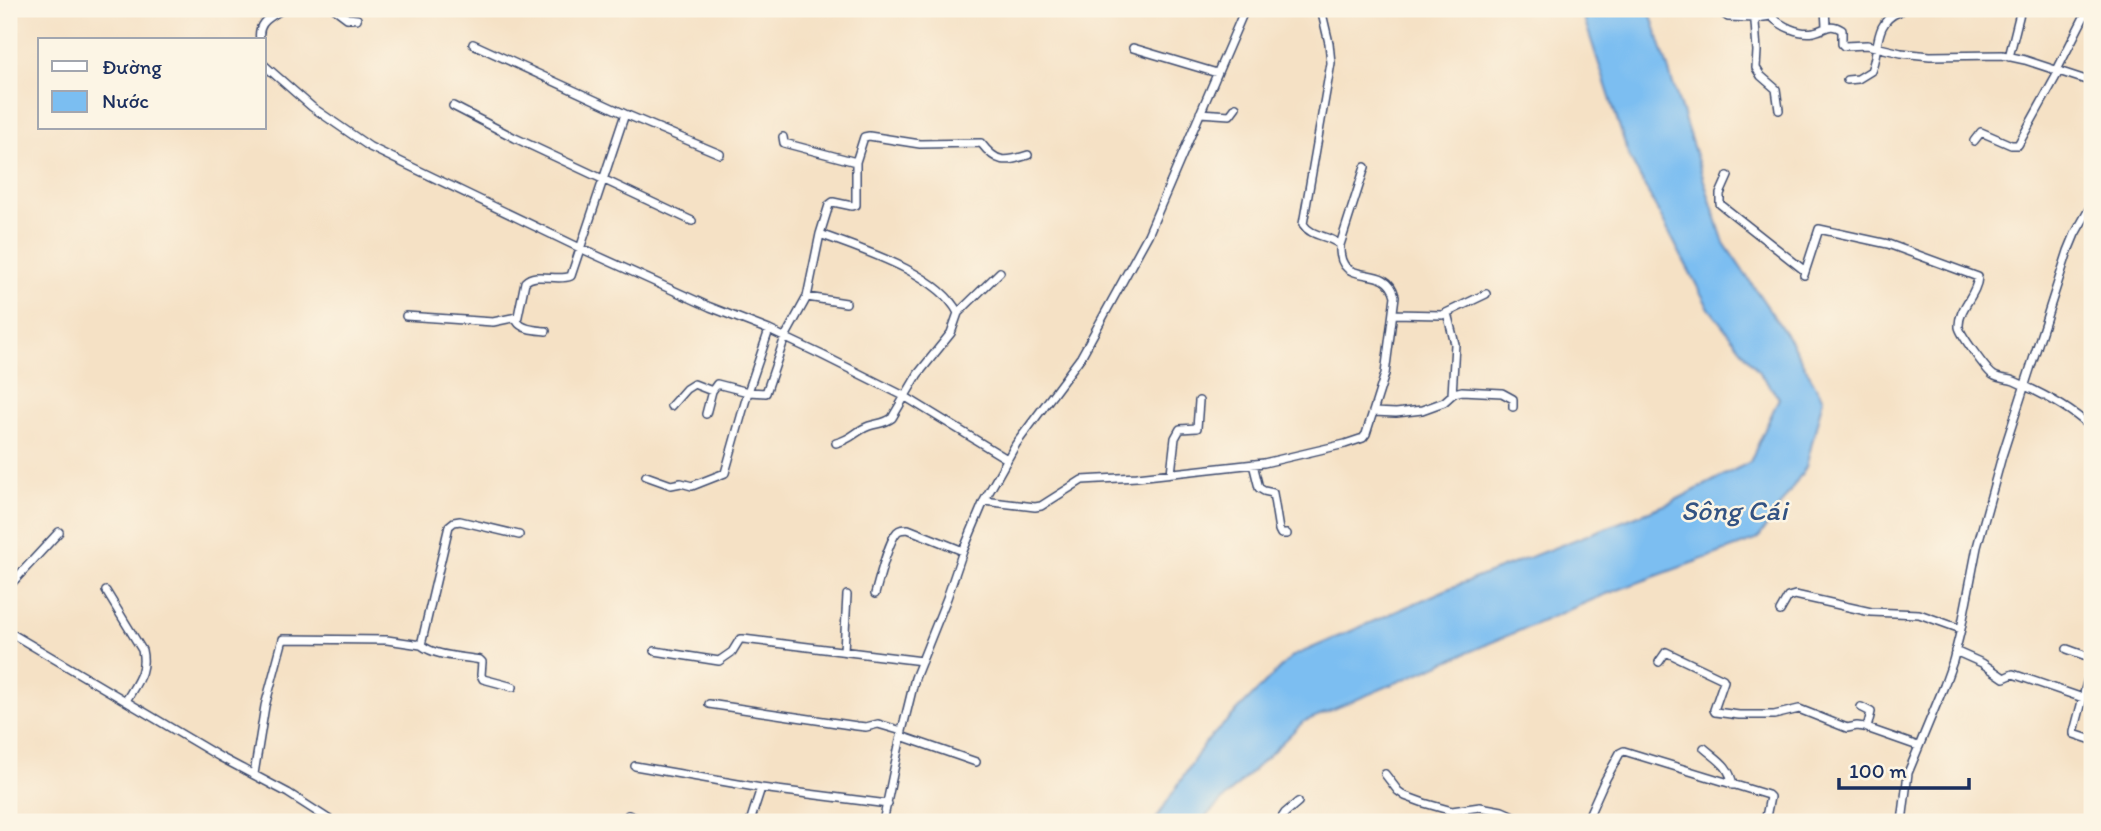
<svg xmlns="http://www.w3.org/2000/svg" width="2101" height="831" viewBox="0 0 2101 831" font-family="Itim,sans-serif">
  <rect width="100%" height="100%" fill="#fcf5e5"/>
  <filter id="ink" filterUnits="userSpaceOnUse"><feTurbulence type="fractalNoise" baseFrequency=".0143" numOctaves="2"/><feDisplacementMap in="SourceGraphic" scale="14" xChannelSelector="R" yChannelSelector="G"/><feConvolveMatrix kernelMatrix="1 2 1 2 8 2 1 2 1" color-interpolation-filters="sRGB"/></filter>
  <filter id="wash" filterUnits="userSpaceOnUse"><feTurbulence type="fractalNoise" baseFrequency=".00686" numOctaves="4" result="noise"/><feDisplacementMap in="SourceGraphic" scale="28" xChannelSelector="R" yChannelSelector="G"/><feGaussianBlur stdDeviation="1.57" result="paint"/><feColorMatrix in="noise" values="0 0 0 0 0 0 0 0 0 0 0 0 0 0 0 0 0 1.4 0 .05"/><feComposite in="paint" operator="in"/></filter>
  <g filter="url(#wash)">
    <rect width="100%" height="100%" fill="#f5e1c5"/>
    <!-- water -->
    <path fill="#7bbef1" stroke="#4b76a8" stroke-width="2" d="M 1581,9 L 1649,9 L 1724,243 L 1790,340 L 1823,399 L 1806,467 L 1758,539 L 1604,595 L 1303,722 L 1200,822 L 1154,822 L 1205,743 L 1291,657 L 1450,588 L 1670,503 L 1750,462 L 1779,398 L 1708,307 L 1629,156 Z"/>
  </g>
  <g filter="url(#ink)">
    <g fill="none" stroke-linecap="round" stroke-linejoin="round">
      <!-- minor casing -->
      <g stroke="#3c4a6d" stroke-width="10">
        <path id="minor" d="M 335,9 L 347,18 L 357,19
          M 1724,9 L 1724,14 L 1728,17 L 1755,18
          M 1825,9 L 1826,26
          M 260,40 C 257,22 269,18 283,9
          M 473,44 L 625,114 L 720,154
          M 1133,48 L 1217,73
          M 2009,57 L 2021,9
          M 264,65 L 312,107 L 370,147 L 580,248 L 710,307 L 769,330 L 822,355 L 904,396 L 1007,459
          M 2057,70 L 2088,9
          M 1847,80 L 1858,79 L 1871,71 C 1880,50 1873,22 1899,12
          M 453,106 L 515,138 L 692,221
          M 1779,110 L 1776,89 L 1761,76 L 1756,68 L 1757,51 L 1755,22 L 1757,18 L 1771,16 C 1781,26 1799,35 1814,32 C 1827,29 1829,22 1842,30 L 1842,44 L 1844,46 L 1867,45 L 1901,53 L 1930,56 L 2002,55 L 2025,60 L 2092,82
          M 1200,113 L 1230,115 L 1236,107
          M 783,137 L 784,143 L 856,162
          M 1974,141 L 1981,132 L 2011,145 L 2018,145 L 2059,71
          M 1728,176 L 1720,194 L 1720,204 L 1805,271
          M 820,234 C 860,249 938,273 958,313 L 951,333 L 918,374 L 892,418 C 884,424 877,423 869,426 C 855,431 853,439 836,443
          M 1340,245 L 1365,167
          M 1804,275 L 1819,229 L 1888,244 L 1978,277 C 1977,295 1958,308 1959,327 C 1960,334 1987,371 1993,375 C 2000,380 2007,378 2014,381 C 2039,392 2068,406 2088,425
          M 807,297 L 820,234 L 829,205 L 833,202 L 852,206 L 856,205 L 856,162 L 864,137 L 869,136 L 920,144 L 981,143 C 997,164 1005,162 1028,155
          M 958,313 L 1000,272
          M 1447,313 L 1455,344 L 1452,395
          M 1393,314 L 1442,315 L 1486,294
          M 406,316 L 493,322 L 517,317
          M 546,331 C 537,330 522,330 517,321 L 525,282 C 536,271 557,282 571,276 L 625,114
          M 671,406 L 686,389 L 694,384 L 712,391
          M 1373,412 L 1396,413 L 1422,410 L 1444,402 L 1454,393 L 1462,391 L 1502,393 L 1513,399 L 1513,407
          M 706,414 L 712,391 L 717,384 L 748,392 L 769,330
          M 1253,464 L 1259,488 L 1264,491 L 1273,493 L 1279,530 L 1281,534 L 1287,534
          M 1171,473 L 1175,438 L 1180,429 L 1197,428 L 1199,401
          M 646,476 L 671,485 L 681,483 L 692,486 L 725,473 L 748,392 L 766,393 L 785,337 L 807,297 L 846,303
          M 984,501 L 1035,507 L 1041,506 L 1082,480 L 1137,477 L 1264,463 L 1345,444 L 1363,438 L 1366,434 L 1385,374 L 1395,296 C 1386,259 1338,292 1340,245 C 1328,234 1312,238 1303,224 L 1331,63 L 1329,43 L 1321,9
          M 9,586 L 59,532
          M 106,591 L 142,650 C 147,672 136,683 126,701
          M 875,594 C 879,580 888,542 897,532 C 900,529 903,529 908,529 L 963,551
          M 1780,611 L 1788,597 L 1795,595 L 1871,612 L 1919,614 L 1961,629
          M 9,632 L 220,757 L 288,793 L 333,822
          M 421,645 C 437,657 461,656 480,660 L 482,662 L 481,675 L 483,679 L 513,687
          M 2067,649 L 2092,658
          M 655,651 L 719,661 L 732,652 L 740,639 L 743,639 L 922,661
          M 844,651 L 847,595
          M 1955,651 L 1982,663 L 2004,678 L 2013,674 L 2083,698
          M 1659,662 L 1666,652 L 1723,679 L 1724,681 L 1714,710 L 1715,712 L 1739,715 L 1774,715 L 1799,709 L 1847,728 L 1857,726 L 1864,727 L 1918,746
          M 2092,663 L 2074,732 L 2074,734 L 2092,740
          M 709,704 L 857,726 L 866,727 L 878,724 L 902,731
          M 1861,707 L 1871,712 L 1867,728
          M 901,736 L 976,762
          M 1704,748 C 1719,761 1729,765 1733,785
          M 635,766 L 761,788 L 888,804
          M 254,774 L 265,706 L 283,639 L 387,640 L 421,645 L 449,526 L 454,522 L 460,521 L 519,535
          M 1385,774 L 1398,791 L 1405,796 L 1424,803 L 1452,811 L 1480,807 L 1502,811 L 1527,822
          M 628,815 L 646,822
          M 750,822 L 761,788
          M 883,822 L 902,731 L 915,678 L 947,598 L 963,551 L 984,501 L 1016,444 L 1081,357 L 1148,235 L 1245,9
          M 1279,822 L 1285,813 L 1298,802
          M 1451,822 L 1452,811
          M 1586,822 L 1603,784 L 1620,753 L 1624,751 L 1768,795 L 1770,797 L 1765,822
          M 1902,822 L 1908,773 L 1944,686 L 1953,661 L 1961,629 L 1977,547 L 2002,456 L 2068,251 L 2075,234 L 2092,204"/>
      </g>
      <!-- minor -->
      <use href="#minor" stroke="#fff" stroke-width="7"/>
    </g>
  </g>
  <g text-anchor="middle" stroke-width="5" stroke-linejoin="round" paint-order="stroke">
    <!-- water labels -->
    <g font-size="28" font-style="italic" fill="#335383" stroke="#fcf5e5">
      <text x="1734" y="520">Sông Cái</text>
    </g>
  </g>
  <!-- margin -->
  <rect width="2101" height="831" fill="none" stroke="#fcf5e5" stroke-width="35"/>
  <!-- legend -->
  <rect x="38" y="38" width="228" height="91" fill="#fcf5e5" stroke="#a2a6af" stroke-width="2"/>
  <rect x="52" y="61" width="35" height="10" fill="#ffffff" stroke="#a2a6af" stroke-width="2"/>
  <text x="102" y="74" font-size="21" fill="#1b2f5e">Đường</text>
  <rect x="52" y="91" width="35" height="21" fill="#7bbef1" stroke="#a2a6af" stroke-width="2"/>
  <text x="102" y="108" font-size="21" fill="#1b2f5e">Nước</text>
  <!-- scale -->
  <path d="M1839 778v10h130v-10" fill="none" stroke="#1b2f5e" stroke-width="3.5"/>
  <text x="1849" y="778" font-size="21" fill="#1b2f5e" stroke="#fcf5e5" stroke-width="5" paint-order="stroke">100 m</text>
</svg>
